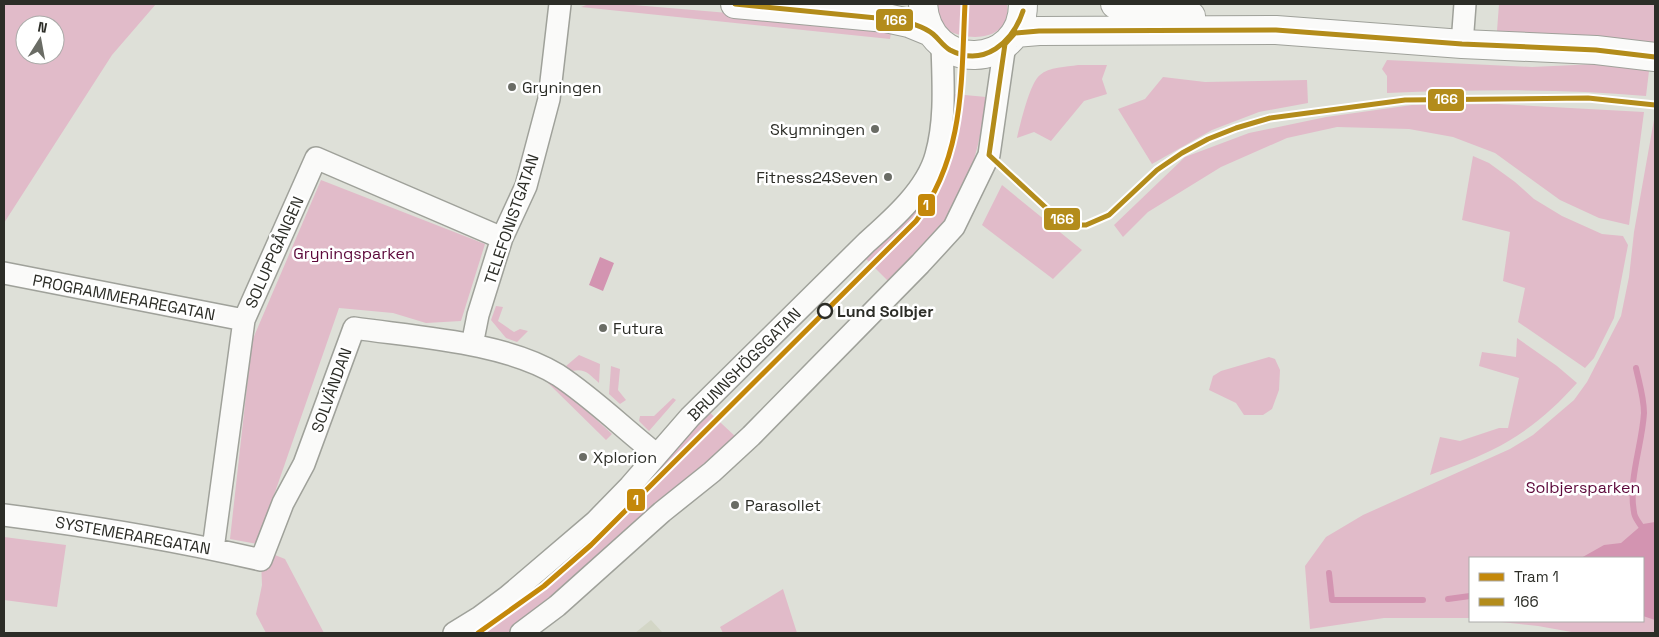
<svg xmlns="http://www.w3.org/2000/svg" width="1659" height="637" viewBox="0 0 1659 637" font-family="'Space Grotesk',sans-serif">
  <rect width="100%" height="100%" fill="#dee0d8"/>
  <!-- built -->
  <path fill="#d3d6c6" d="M 651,620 L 663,633 L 635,633 Z"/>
  <!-- green -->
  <path fill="#e1bbc9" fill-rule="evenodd" d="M 5,4 L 156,4 L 112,55 L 4,223 L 4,8 ZM 25,25 L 55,25 L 55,55 L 25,55 Z
    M 589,4 L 622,4 L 892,27 L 890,39 L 581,7 Z
    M 935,4 L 1007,4 C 1012,42 967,43 943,28 Z
    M 1499,4 L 1655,4 L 1655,48 L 1590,42 L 1497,31 Z
    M 1387,60 L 1532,67 L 1596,64 L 1649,71 L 1646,96 C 1560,88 1474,90 1387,93 L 1387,76 L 1382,69 Z
    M 1078,65 L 1107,65 L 1102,79 L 1107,94 L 1084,101 L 1051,141 L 1034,132 L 1017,138 C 1020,125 1030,82 1040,75 C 1049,67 1066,67 1078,65 Z
    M 1163,77 L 1205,82 L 1307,80 L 1308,103 L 1259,112 L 1212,130 L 1152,164 L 1118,109 L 1145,99 Z
    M 944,93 L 986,97 C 980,151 966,199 931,242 C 919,257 905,271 892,285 L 861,254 L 919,197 Z
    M 1497,104 L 1644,112 L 1629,225 L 1599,218 L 1560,200 L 1495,153 L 1453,137 L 1409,129 L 1337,127 L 1287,138 L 1221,167 L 1148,212 L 1123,237 L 1114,225 L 1185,157 L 1249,133 L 1326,117 L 1412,105 Z
    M 1655,114 L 1655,633 L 1577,633 L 1538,626 L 1492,621 L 1643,621 L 1643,558 L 1470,558 L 1470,618 L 1384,618 L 1310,629 L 1305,566 L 1326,537 L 1363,515 L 1510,449 L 1533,435 L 1574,400 L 1587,382 L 1621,316 L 1629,277 L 1634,232 Z
    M 1473,156 L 1489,163 L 1515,182 L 1534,199 L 1562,216 L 1602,234 L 1623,236 L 1628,245 L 1614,318 L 1594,358 L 1585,368 L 1518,322 L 1525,288 L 1503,281 L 1510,232 L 1462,220 Z
    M 321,180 L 485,244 L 461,321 L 426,323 L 393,313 L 339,308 L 257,544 L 230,539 L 252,341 Z
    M 1002,185 L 1082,250 L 1053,279 L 982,225 Z
    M 496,306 L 503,307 L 498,321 L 514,332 L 520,329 L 528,331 L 517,342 L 506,338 L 491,320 Z
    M 1517,338 L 1557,366 L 1577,383 C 1553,410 1525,434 1492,450 C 1472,460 1451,467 1430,475 L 1440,437 L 1460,441 L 1499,428 L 1508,428 L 1519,378 L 1479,366 L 1482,352 L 1516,357 Z
    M 579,355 L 600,364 L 599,383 C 589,374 585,368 572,371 L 566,366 Z
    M 1269,357 L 1275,359 L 1280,370 L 1279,390 L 1272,409 L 1263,415 L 1244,415 L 1236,403 L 1209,390 L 1213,376 L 1221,371 Z
    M 611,366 L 620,369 L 618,390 L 626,400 L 620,404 L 609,394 Z
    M 549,380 L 563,389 L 612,434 L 606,440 L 548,383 Z
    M 673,398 L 676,400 L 649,431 L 639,421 L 640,416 L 654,416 Z
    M 706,409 L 737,438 L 562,593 L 510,633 L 466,633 Z
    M 4,537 L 66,545 L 57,607 L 4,600 Z
    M 265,551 L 285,559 L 324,633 L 266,633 L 256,614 L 262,585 L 261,560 Z
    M 783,589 L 797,633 L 723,633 L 720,627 Z"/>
  <!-- water -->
  <path fill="#d394b1" d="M 600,257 L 614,263 L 603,291 L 589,285 Z
    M 1655,522 L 1655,620 L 1643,616 L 1643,558 L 1581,558 L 1604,545 L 1621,543 L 1643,524 Z"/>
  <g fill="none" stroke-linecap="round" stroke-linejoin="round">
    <!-- stream -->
    <path stroke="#d394b1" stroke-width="6" d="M 1636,368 C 1639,382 1644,398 1644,413 C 1642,446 1628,479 1634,512 C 1634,517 1638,521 1641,526
      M 1329,573 L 1332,600 L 1423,600
      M 1448,599 L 1470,596"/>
    <!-- minor casing -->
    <g stroke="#9fa19a" stroke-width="24">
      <path id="minor" d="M 1462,44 L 1465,4
        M 4,273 L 244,320
        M 472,345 L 478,315 L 502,238 L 526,186 L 549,99 L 560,4
        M 4,515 C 90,526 176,540 261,560 L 283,503 L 304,464 L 354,328 C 415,337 505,342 558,375 C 593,398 623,428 656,454
        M 213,549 L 244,320 L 316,158 L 502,238
        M 454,633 L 480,617 L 507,597 L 595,522 L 630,486 L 690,417 L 867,242 C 893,219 927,189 936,155 C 946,120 943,81 942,44
        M 521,633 L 557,606 L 662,512 L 712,472 L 751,436 L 920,264 L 954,227 L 989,155 L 1005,44"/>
    </g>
    <!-- secondary casing -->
    <g stroke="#9fa19a" stroke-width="30">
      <path id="secondary" d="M 735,4 L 886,18 L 909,23 L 931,32
        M 923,4 C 928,74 1023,70 1023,4
        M 1115,4 L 1191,16
        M 1015,33 L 1039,31 L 1276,30 L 1462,44 L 1596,50 L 1655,57"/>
    </g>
    <!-- minor -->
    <use href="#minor" stroke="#fafaf9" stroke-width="21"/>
    <!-- secondary -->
    <use href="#secondary" stroke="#fafaf9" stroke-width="28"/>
    <!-- bus-1 casing -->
    <g stroke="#fff" stroke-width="9">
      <path id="bus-1" d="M 735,4 L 897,20 C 910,23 923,26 933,34 C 939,39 943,46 950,50 C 984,68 1013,42 1023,11
        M 1005,44 L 989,155 L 1056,217 L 1075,225 L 1086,225 L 1109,215 L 1157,170 L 1182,153 L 1208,139 L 1236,128 L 1270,118 L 1405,100 L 1588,98 L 1655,105
        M 1005,44 L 1015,33 L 1039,31 L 1276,30 L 1462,44 L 1596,50 L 1655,57"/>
    </g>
    <!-- bus-1 -->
    <use href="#bus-1" stroke="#b38c1b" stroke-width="5"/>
    <!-- tram-1 casing -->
    <g stroke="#fff" stroke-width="9">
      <path id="tram-1" d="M 478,633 L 544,586 L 591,545 L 916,221 C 965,156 961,82 965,4"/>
    </g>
    <!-- tram-1 -->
    <use href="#tram-1" stroke="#c4880a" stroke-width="5"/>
  </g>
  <!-- markers -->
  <g fill="#6a6c65" stroke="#fff" stroke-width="2">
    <circle cx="512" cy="87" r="5"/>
    <circle cx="875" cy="129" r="5"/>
    <circle cx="888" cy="177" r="5"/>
    <circle cx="603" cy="328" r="5"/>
    <circle cx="583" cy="457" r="5"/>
    <circle cx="735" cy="505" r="5"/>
  </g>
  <circle fill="#fff" stroke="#2c2d27" stroke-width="2.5" cx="825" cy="311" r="7"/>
  <g text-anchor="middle" stroke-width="5" stroke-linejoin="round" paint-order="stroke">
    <!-- poi labels -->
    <g font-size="16" fill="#2c2d27" stroke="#fff" text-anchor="start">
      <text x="522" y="93">Gryningen</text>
      <text x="865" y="135" text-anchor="end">Skymningen</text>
      <text x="878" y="183" text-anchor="end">Fitness24Seven</text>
      <text x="613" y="334">Futura</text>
      <text x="593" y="463">Xplorion</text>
      <text x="745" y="511">Parasollet</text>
    </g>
    <!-- street labels -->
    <g font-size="16" fill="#2c2d27" stroke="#fff">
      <text transform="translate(511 219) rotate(-71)" y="6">TELEFONISTGATAN</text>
      <text transform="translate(274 252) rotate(-66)" y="6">SOLUPPGÅNGEN</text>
      <text transform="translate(124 297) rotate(11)" y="6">PROGRAMMERAREGATAN</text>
      <text transform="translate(744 364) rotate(-45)" y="6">BRUNNSHÖGSGATAN</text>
      <text transform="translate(331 390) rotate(-70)" y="6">SOLVÄNDAN</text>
      <text transform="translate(133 535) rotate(10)" y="6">SYSTEMERAREGATAN</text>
    </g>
    <!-- park labels -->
    <g font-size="16" fill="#5c083a" stroke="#fff">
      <text x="354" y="259">Gryningsparken</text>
      <text x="1583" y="493">Solbjersparken</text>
    </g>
    <!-- stop labels -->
    <g font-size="16" font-weight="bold" fill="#2c2d27" stroke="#fff" text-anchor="start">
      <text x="837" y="317">Lund Solbjer</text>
    </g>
  </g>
  <g stroke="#fff" stroke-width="2">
    <rect x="875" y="8" width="39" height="24" rx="5" fill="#b38c1b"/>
    <rect x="1427" y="88" width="38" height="24" rx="5" fill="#b38c1b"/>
    <rect x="917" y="193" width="19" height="24" rx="5" fill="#c4880a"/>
    <rect x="1043" y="207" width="38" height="24" rx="5" fill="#b38c1b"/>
    <rect x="626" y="488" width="20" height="24" rx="5" fill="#c4880a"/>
  </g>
  <g font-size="14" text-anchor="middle" font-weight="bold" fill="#fff">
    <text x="895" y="25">166</text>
    <text x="1446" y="104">166</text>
    <text x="926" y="210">1</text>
    <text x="1062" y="224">166</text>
    <text x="636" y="505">1</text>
  </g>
  <!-- border -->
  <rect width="1659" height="637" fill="none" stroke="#2c2d27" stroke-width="10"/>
  <!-- legend -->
  <rect x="1469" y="557" width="175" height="65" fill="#ffffff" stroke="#ababa9"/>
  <rect x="1479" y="573" width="25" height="8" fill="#c4880a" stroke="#ababa9"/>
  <text x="1514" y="582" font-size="15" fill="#2c2d27">Tram 1</text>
  <rect x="1479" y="598" width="25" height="8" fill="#b38c1b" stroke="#ababa9"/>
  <text x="1514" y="607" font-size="15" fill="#2c2d27">166</text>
  <!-- north arrow -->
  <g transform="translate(40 40) rotate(11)"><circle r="24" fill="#ffffff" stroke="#ababa9"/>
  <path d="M0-4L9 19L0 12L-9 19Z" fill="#6a6c65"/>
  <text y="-8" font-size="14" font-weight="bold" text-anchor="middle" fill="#2c2d27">N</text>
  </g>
</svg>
